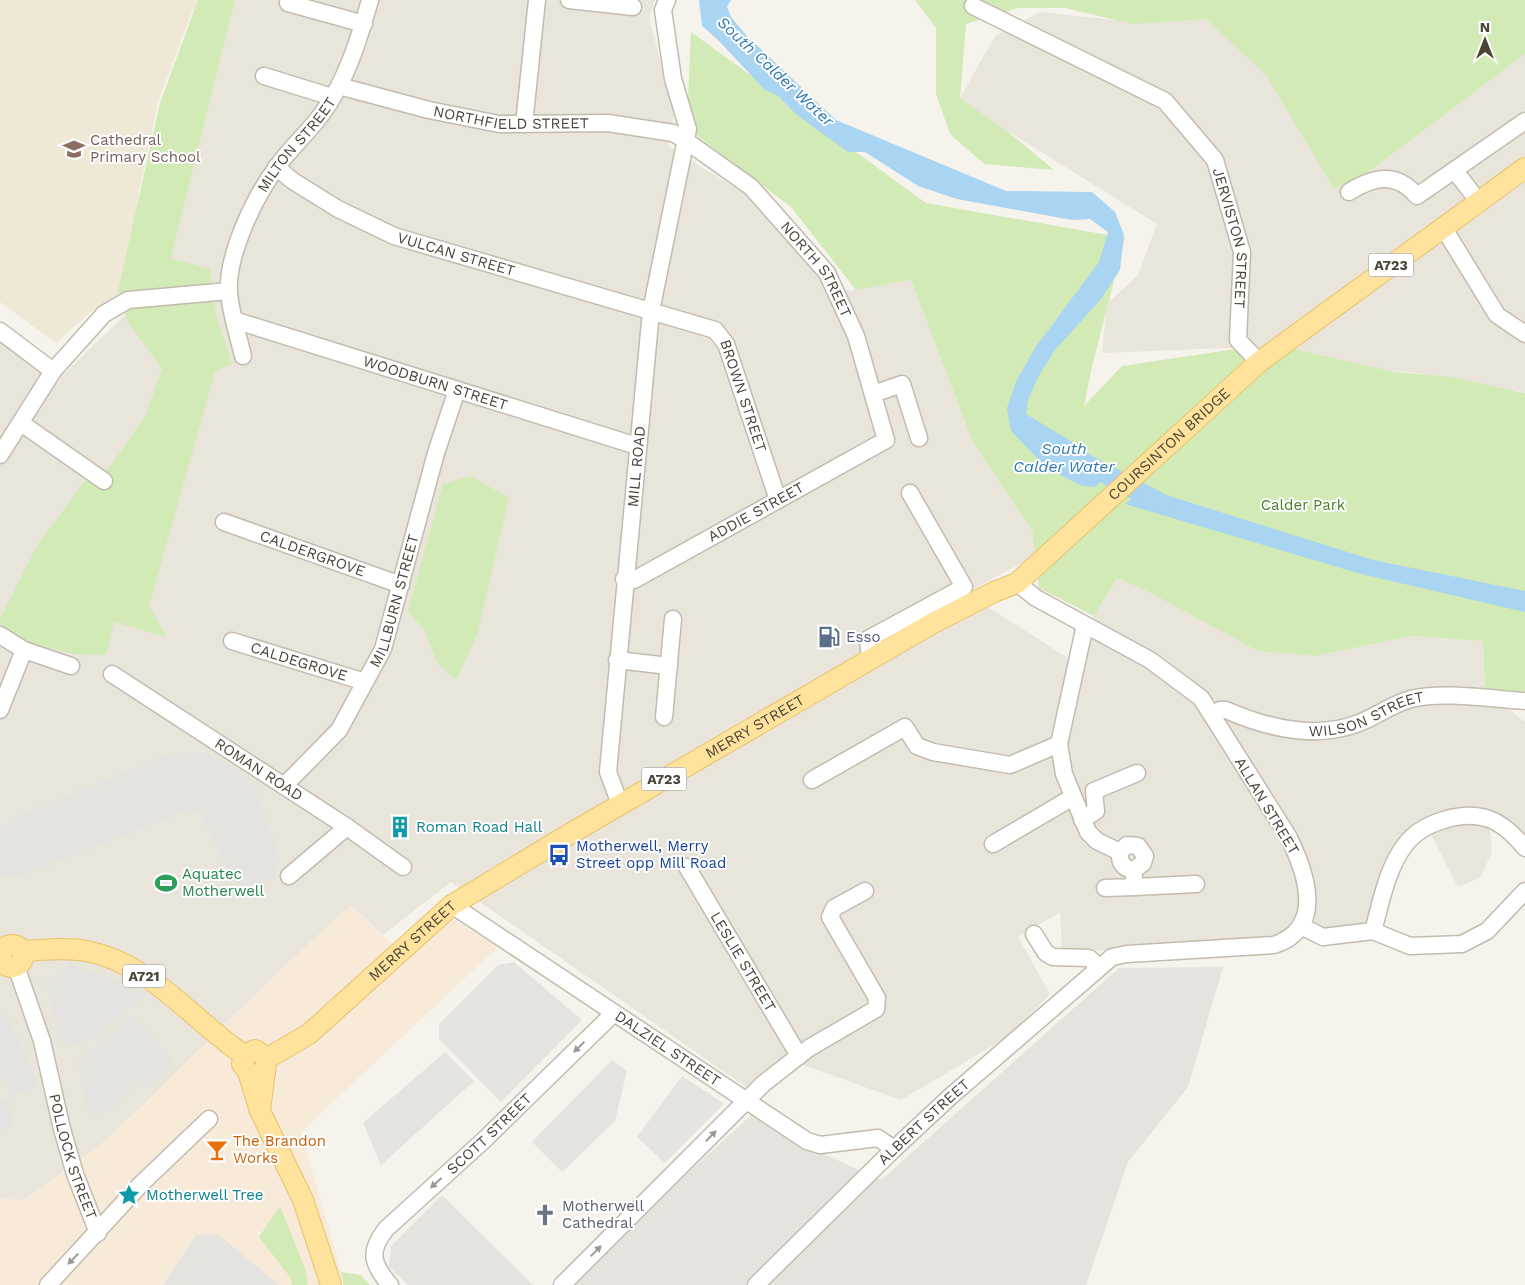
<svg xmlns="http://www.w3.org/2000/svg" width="1525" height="1285" viewBox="0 0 1525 1285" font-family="'Work Sans',sans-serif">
  <rect width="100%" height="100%" fill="#f6f3ec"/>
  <!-- residential -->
  <path fill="#eae5da" d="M 235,0 L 655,0 L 649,17 L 674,115 L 668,146 L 764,206 L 828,291 L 856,290 L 911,280 L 972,440 L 1032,530 L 1035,556 L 966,593 L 1068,658 L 1085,625 L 1094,616 L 1117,578 L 1151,593 L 1316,656 L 1411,636 L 1483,641 L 1485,690 L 1525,722 L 1525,840 L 1488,812 L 1492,852 L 1480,878 L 1458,887 L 1424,821 L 1368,924 L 1268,938 L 1062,953 L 1060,912 L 1018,937 L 1050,994 L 1009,1036 L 901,1100 L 787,1059 L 752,1091 L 451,882 L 383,935 L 351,905 L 276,974 L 109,1138 L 23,1201 L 0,1198 L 0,337 L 60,378 L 126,314 L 209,269 L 171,258 Z
    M 1040,12 L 1133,22 L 1210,19 L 1266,75 L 1334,189 L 1370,171 L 1525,54 L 1525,392 L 1411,372 L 1334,369 L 1280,346 L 1102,353 L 1107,304 L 1138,275 L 1157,224 L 1006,130 L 960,98 L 995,36 Z"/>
  <!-- commercial -->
  <path fill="#f7ead8" d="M 351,905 L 407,959 L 449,916 L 498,947 L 301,1132 L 345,1285 L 0,1285 L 0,1198 L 23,1201 L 109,1138 L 276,974 Z"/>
  <!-- industrial -->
  <path fill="#e6e2dd" d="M 1223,967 L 1188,1087 L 1128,1162 L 1086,1285 L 574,1285 L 658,1201 L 752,1114 L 811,1148 L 881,1180 L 1119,968 Z"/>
  <!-- education -->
  <path fill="#efe8d6" d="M 0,0 L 199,0 L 190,16 L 158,102 L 138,197 L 134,248 L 141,291 L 113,298 L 88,314 L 56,343 L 0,302 Z"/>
  <!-- green -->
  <path fill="#d2eab5" d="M 198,0 L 235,0 L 171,258 L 210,269 L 216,314 L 232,364 L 215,372 L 149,606 L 167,637 L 114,622 L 106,655 L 73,654 L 26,642 L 0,624 L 0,619 L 37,546 L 84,482 L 109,468 L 146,415 L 162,369 L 128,322 L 118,291 L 160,103 Z
    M 915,0 L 1525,0 L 1525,54 L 1370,171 L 1334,189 L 1266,75 L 1206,19 L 1133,24 L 1065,8 L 1018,8 L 966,24 L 960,98 L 1006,130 L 1054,170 L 984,164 L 950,134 L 936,94 L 936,28 Z
    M 691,32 L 926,203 L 1125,238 L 1092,367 L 1084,406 L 1122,366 L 1229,350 L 1280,346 L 1395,372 L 1451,377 L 1525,393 L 1525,691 L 1485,690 L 1483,641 L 1411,636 L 1316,656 L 1258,651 L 1151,593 L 1117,578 L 1094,616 L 1039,588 L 1032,530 L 972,440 L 911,280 L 856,290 L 791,207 L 695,134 L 688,97 Z
    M 471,476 L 509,498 L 477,635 L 456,680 L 438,664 L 424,630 L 408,611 L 443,484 Z
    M 280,1206 L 305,1269 L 308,1285 L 292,1285 L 290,1277 L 259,1237 Z
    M 341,1272 L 361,1275 L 370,1285 L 344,1285 Z"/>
  <!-- parking -->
  <path fill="#e5e3e0" d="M 198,752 L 225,760 L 255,789 L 279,857 L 275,878 L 253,889 L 234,884 L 201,814 L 190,809 L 14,878 L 0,874 L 0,831 L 17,817 L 155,760 L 171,754 Z
    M 514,962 L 582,1020 L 501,1102 L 439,1039 L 439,1024 L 498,965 Z
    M 70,964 L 148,993 L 82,1044 L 58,1040 L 47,984 Z
    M 0,1011 L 16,1033 L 37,1085 L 13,1096 L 0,1073 Z
    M 130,1016 L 173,1061 L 148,1087 L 138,1080 L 107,1110 L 88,1114 L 78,1064 Z
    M 445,1052 L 474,1081 L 381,1165 L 363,1123 Z
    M 612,1060 L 627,1071 L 615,1121 L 562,1172 L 532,1142 Z
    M 682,1076 L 724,1104 L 665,1163 L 637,1137 Z
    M 8,1098 L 13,1125 L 0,1131 L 0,1102 Z
    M 442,1195 L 533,1285 L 408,1285 L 389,1267 L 391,1246 Z
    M 218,1234 L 279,1285 L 163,1285 L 196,1235 Z"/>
  <!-- water -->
  <path fill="#a9d4f2" d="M 699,0 L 731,0 L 727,7 L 731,17 L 747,36 L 836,120 L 1006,191 L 1092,192 L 1115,212 L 1124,235 L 1120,270 L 1101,299 L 1055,350 L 1038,377 L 1028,400 L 1026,414 L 1082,448 L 1107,469 L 1096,487 L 1082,486 L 1054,472 L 1036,457 L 1011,431 L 1007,408 L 1016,382 L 1035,348 L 1099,262 L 1108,232 L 1090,219 L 1072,220 L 957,199 L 918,186 L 865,152 L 848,152 L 797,115 L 778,96 L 764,89 L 718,40 L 702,26 Z
    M 1147,489 L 1373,560 L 1525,591 L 1525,612 L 1361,574 L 1125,504 Z"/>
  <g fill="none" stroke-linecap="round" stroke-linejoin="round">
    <!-- river -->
    <path stroke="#a9d4f2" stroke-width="20" d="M 1081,461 L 1164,505"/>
    <!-- minor casing -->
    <g stroke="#c2bbae" stroke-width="19">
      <g id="minor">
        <path d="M 569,0 L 633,7"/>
        <path d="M 288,3 L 364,24"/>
        <path id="s1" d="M 973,6 L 1165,101 L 1215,160 L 1242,252 L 1238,340 L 1259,362"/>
        <path d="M 264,76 L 332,97"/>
        <path id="s2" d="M 339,86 L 429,110 L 499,124 L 608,123 L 673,133 L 685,140 L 751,187 L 827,273 L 856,336 L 886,440 L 634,580 L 624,579"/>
        <path d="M 524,124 L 537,0"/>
        <path id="s3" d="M 276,167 L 293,181 L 338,209 L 394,236 L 715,330 L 726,344 L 778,500"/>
        <path d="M 1455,171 L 1479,202"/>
        <path d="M 1349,192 C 1373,177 1396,171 1417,196 L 1525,121"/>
        <path d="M 1443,227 L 1497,315 L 1525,334"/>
        <path id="s4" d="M 234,320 L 637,446"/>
        <path d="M 0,331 L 53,371"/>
        <path id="s5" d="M 243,356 C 238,335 231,314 229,293 C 226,256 255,196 277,167 C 290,148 308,133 321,115 C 346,82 359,39 370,0"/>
        <path d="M 873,394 L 902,384 L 919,438"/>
        <path d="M 21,423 L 104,481"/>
        <path d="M 0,455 L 53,371 L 104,314 L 128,300 L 229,291"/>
        <path id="s6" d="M 224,522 L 401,585"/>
        <path d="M 1085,625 L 1059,744 L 1064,774 L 1088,832 L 1097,841 L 1120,852 L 1127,845 L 1138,846 L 1145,856 L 1143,863 L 1134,870 C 1123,869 1119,862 1120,852"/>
        <path d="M 0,635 L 24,650 L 71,666"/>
        <path id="s7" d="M 232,641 L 365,682"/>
        <path d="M 617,660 L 669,666"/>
        <path d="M 870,660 L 868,639 L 964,587 L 910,493"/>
        <path id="s8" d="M 112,674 L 347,827 L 403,867"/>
        <path d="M 0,710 L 24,650"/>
        <path id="s9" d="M 1212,715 L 1220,710 L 1226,710 C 1267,728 1315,740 1359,723 C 1377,716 1392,704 1411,699 C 1442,691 1492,699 1525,701"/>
        <path d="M 664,717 L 673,619"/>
        <path d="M 812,780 L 905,727 L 917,746 L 933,752 L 1010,765 L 1059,744"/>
        <path id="s10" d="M 284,786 L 339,730 L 383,649 L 436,453 L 457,390"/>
        <path id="s11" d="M 620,804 L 608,772 L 651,311 L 688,129 L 673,79 L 663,10 L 667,0"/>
        <path d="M 1082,820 L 1096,811 L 1094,791 L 1137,773"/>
        <path d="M 993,844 L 1073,797"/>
        <path id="s12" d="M 687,867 L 799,1056"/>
        <path d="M 289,876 L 347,827"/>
        <path d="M 1134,887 L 1196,884"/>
        <path d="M 1105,888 L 1134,887 L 1134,877"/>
        <path id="s13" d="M 452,905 L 807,1141 L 820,1145 L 878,1138 L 894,1149"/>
        <path d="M 1301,926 L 1323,937 L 1373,931 L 1410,946 L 1462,944 L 1487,931 L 1525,891"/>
        <path d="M 1373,931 C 1381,903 1387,868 1405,845 C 1422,822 1463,810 1489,819 C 1503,824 1516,837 1525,848"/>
        <path d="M 1034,934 L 1046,953 L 1053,957 L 1089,958 L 1099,967"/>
        <path id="s14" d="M 16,966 L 42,1041 L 62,1129 L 75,1174 L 98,1233"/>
        <path d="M 48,1285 L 141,1184 L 209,1119"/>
        <path id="s15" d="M 390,1285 C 372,1264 368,1252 386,1229 L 484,1140 L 614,1013"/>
        <path d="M 562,1285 L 763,1084 L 809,1048 L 876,1009 L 877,998 L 830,917 L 834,908 L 865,891"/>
        <path id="s16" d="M 756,1285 L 894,1149 L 951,1096 L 1112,957 L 1127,954 L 1274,945 C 1326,928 1306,872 1288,836 L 1201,698 L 1150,660 L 1036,598 L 1017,583"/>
      </g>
    </g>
    <!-- major casing -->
    <g stroke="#e6c16a" stroke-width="22">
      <g id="major">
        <circle cx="12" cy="956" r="11"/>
        <path d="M 22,951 C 43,950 66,947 87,951 C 152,964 192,1020 244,1055"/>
        <path id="s17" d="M 266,1059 L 309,1034 L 452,905 L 568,835 L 933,623 L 994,592 L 1017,583 L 1259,362 L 1525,168"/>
        <path d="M 260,1111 L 266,1063 L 265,1056 L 255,1050 L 244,1055 L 242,1064 L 248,1072 L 260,1111 L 303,1200 L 331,1285"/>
      </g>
    </g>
    <!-- minor -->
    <use href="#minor" stroke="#fff" stroke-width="16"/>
    <!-- major -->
    <use href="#major" stroke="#ffe39c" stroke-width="20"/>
  </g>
  <!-- one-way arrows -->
  <defs><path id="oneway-solid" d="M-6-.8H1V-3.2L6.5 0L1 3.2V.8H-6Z" transform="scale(1.25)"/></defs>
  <g fill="#9c9892">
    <use href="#oneway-solid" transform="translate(579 1047) rotate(136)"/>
    <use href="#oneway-solid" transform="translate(711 1136) rotate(-46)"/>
    <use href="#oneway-solid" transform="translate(436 1183) rotate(138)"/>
    <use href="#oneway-solid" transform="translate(596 1251) rotate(-45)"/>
    <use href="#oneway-solid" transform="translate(73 1259) rotate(134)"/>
  </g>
  <!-- icons -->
  <defs>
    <g id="school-bare" transform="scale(1.725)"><path d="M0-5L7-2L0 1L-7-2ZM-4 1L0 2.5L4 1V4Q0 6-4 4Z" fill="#8d6e63" stroke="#fff" stroke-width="2.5" paint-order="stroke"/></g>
    <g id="fuel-bare" transform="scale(1.725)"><path d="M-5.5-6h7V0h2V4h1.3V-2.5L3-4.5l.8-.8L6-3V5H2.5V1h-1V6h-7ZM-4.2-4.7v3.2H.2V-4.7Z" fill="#5c6f8a" stroke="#fff" stroke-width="2.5" paint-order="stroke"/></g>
    <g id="building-bare" transform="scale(1.725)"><path d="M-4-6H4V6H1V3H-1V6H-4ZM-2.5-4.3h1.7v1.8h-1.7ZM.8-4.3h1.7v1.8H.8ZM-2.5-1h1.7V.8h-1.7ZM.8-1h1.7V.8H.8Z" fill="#0f9aa8" stroke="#fff" stroke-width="2.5" paint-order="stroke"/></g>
    <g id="bus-bare" transform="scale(1.725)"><path d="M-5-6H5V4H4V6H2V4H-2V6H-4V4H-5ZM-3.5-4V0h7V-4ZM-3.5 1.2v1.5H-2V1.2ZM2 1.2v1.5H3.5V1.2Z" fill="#1a4fb4" stroke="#fff" stroke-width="2.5" paint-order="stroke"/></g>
    <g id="stadium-bare" transform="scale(1.725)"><path d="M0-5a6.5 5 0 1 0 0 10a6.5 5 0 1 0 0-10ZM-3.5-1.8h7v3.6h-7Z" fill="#2e9e5b" stroke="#fff" stroke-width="2.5" paint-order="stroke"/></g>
    <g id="bar-bare" transform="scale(1.725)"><path d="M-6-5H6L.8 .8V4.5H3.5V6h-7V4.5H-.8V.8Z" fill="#e8710a" stroke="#fff" stroke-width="2.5" paint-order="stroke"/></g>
    <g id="sight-bare" transform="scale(1.725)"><path d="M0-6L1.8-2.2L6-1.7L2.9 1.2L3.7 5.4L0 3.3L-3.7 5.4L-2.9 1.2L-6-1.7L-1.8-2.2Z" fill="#0f9aa8" stroke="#fff" stroke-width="2.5" paint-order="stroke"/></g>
    <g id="church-bare" transform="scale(1.725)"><path d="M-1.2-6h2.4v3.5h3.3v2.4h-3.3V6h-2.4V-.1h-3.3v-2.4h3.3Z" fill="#6b7280" stroke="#fff" stroke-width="2.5" paint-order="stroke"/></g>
  </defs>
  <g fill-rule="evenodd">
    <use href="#school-bare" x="74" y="149"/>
    <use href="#fuel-bare" x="829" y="637"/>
    <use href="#building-bare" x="400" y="827"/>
    <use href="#bus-bare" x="559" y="855"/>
    <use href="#stadium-bare" x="166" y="883"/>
    <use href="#bar-bare" x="217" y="1150"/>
    <use href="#sight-bare" x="129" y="1195"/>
    <use href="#church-bare" x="545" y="1215"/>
  </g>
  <g text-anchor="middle" stroke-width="4" stroke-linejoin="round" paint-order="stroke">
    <!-- shield labels -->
    <g fill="#fff" stroke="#817c74" stroke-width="1">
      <rect x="1368.5" y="253.5" width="45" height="23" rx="4"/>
      <rect x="641.5" y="767.5" width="45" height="23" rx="4"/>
      <rect x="123" y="964.5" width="42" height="23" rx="4"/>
    </g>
    <g font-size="14" font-weight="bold" fill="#4b4439">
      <text x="1391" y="270">A723</text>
      <text x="664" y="784">A723</text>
      <text x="144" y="981">A721</text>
    </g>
    <!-- street labels -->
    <g font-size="15" fill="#4b4439" stroke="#fff">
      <text dy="5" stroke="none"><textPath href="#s2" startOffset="176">NORTHFIELD STREET</textPath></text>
      <text dy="5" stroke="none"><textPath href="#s5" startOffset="231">MILTON STREET</textPath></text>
      <text dy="5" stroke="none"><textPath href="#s1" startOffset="372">JERVISTON STREET</textPath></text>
      <text dy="5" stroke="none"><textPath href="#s3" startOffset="202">VULCAN STREET</textPath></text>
      <text dy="5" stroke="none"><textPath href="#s2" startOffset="540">NORTH STREET</textPath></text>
      <text dy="5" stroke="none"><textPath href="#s4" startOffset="211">WOODBURN STREET</textPath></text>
      <text dy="5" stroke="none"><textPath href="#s3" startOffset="544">BROWN STREET</textPath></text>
      <text dy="5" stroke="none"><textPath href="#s17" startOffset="1099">COURSINTON BRIDGE</textPath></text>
      <text dy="5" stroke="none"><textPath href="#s11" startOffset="341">MILL ROAD</textPath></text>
      <text transform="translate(756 512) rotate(-29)" y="5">ADDIE STREET</text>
      <text dy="5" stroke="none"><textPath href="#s6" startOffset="94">CALDERGROVE</textPath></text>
      <text dy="5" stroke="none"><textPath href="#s10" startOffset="220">MILLBURN STREET</textPath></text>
      <text dy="5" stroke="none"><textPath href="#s7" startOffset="70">CALDEGROVE</textPath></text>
      <text dy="5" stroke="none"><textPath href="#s9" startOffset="162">WILSON STREET</textPath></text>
      <text dy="5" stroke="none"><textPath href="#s17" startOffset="594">MERRY STREET</textPath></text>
      <text dy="5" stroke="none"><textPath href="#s8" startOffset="175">ROMAN ROAD</textPath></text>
      <text transform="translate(1267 806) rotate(59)" y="5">ALLAN STREET</text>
      <text dy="5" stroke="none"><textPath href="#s17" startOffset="189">MERRY STREET</textPath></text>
      <text dy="5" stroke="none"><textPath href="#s12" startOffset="110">LESLIE STREET</textPath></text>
      <text dy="5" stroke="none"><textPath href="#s13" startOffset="259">DALZIEL STREET</textPath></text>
      <text dy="5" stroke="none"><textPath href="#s16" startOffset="234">ALBERT STREET</textPath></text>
      <text dy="5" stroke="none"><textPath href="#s15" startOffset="204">SCOTT STREET</textPath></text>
      <text dy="5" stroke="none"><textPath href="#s14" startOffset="199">POLLOCK STREET</textPath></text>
    </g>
    <!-- education labels -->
    <g font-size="15" fill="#785e54" stroke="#fff" text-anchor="start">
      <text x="90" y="145">Cathedral<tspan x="90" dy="17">Primary School</tspan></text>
    </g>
    <!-- park labels -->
    <g font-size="15" fill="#4a7f2a" stroke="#fff">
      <text x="1303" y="510">Calder Park</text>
    </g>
    <!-- service labels -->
    <g font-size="15" fill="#4e5e75" stroke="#fff" text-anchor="start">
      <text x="846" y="642">Esso</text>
    </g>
    <!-- culture labels -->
    <g font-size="15" fill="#0d838f" stroke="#fff" text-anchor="start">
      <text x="416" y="832">Roman Road Hall</text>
      <text x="146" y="1200">Motherwell Tree</text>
    </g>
    <!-- transit labels -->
    <g font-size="15" fill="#164399" stroke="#fff" text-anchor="start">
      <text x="576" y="851">Motherwell, Merry<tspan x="576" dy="17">Street opp Mill Road</tspan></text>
    </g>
    <!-- leisure labels -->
    <g font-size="15" fill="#27864d" stroke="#fff" text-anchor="start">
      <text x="182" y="879">Aquatec<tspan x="182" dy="17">Motherwell</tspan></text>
    </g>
    <!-- food labels -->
    <g font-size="15" fill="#c56008" stroke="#fff" text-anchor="start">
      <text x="233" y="1146">The Brandon<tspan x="233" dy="17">Works</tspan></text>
    </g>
    <!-- worship labels -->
    <g font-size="15" fill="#5b616d" stroke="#fff" text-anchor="start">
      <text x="562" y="1211">Motherwell<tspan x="562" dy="17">Cathedral</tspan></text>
    </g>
    <!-- water labels -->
    <g font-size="16" font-style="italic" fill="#2e7ab2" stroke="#fff">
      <text transform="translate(776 71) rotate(43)" y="6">South Calder Water</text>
      <text x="1064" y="454">South<tspan x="1064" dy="18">Calder Water</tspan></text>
    </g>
  </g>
  <!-- north arrow -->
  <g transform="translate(1485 40)" stroke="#ffffff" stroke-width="4" paint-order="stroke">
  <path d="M0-4L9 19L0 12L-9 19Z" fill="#4b4439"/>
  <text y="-8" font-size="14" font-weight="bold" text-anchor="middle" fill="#4b4439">N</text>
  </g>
</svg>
